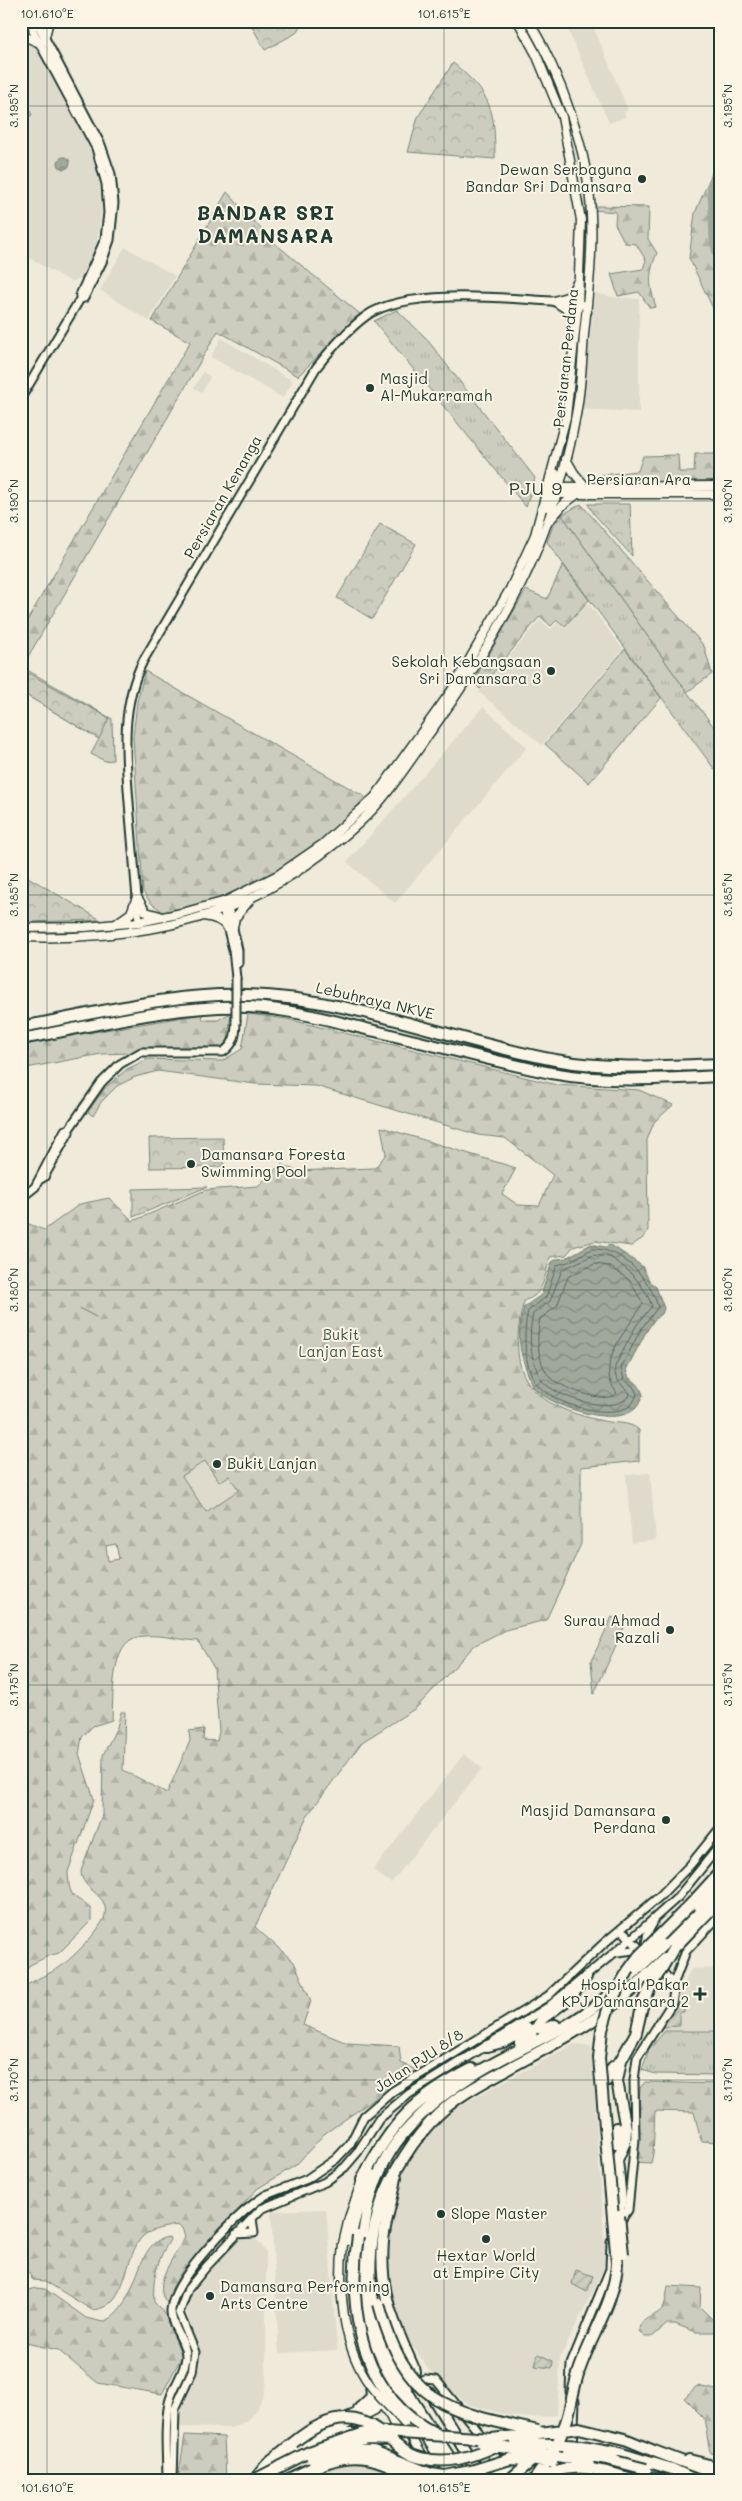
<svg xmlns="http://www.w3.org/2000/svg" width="742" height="2501" viewBox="0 0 742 2501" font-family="Mali,sans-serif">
  <defs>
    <pattern id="grass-tufts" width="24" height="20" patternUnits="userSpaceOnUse" patternTransform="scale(1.25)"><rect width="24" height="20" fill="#cccdbf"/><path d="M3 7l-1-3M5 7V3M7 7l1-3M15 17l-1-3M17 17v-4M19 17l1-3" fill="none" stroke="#afb1a5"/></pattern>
    <pattern id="forest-firs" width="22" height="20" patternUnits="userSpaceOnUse" patternTransform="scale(1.25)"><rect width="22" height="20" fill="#cccdbf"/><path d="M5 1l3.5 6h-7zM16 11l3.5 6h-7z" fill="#afb1a5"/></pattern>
    <pattern id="park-crowns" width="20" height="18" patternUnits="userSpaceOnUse" patternTransform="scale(1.25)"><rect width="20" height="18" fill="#cccdbf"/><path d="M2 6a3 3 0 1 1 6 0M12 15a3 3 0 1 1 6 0" fill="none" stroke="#afb1a5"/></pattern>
    <pattern id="garden-furrows" width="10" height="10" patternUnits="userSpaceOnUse" patternTransform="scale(1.25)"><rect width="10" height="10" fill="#cccdbf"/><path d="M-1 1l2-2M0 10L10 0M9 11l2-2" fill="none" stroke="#afb1a5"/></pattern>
    <pattern id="water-waves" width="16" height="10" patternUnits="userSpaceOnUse" patternTransform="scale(1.25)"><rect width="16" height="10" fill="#9fa89a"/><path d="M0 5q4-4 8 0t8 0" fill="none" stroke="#818a7e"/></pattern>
  </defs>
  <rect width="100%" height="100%" fill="#efeada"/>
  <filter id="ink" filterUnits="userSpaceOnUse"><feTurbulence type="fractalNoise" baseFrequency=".02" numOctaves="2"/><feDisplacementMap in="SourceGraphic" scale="10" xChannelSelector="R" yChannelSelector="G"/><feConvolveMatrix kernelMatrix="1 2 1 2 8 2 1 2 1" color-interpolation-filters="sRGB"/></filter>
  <g filter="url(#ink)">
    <!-- built -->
    <path fill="#dedbcc" d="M 564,21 L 591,21 L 628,110 L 624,112 L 625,117 L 609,123 Z
      M 22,40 L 38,47 L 86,139 L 99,174 L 101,208 L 100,228 L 94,252 L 81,278 L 71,282 L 21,253 Z
      M 125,247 L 175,276 L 149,321 L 100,290 Z
      M 595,293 L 612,297 L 639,299 L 639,412 L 582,409 Z
      M 221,338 L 293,381 L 283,398 L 211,357 Z
      M 203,372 L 210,377 L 202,392 L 194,388 Z
      M 588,603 L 623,649 L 542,745 L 479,692 L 540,620 L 551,629 L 558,622 L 564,628 Z
      M 483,707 L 527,747 L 395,903 L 347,862 Z
      M 205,1461 L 219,1482 L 229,1476 L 239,1490 L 206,1512 L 182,1476 Z
      M 650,1473 L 656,1540 L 632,1543 L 626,1475 Z
      M 464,1754 L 482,1768 L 391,1883 L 373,1870 Z
      M 721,1968 L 721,2030 L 660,2030 L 675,2005 L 691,1969 Z
      M 574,2044 L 591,2046 L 606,2264 L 560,2358 L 557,2415 L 531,2418 L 512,2416 L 470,2405 L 453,2393 L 428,2369 L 395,2319 L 384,2259 L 392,2204 L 403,2170 L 422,2139 L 446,2113 Z
      M 326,2209 L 337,2350 L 279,2353 L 271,2211 Z
      M 240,2235 L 250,2235 L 258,2241 L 266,2252 L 266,2384 L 263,2396 L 256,2411 L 247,2421 L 231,2428 L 178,2427 L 180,2403 L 196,2377 L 200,2362 L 200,2353 L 185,2308 L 189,2298 Z
      M 353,2463 L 381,2468 L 384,2471 L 383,2480 L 298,2480 L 343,2464 Z"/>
    <!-- grass -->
    <path fill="url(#grass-tufts)" stroke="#76857a" d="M 397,310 L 425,337 L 535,478 L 526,507 L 374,321 Z
      M 562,515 L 687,692 L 721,736 L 721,778 L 547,542 L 556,518 Z
      M 665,2031 L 721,2031 L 721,2075 L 656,2074 L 642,2070 L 649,2049 Z"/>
    <!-- forest -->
    <path fill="url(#forest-firs)" stroke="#76857a" fill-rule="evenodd" d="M 721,152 L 721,325 L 689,258 L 695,213 Z
      M 227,192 L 272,241 L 360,314 L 298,376 L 218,331 L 22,667 L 112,719 L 113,760 L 105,761 L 91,754 L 99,739 L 21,692 L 21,631 L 190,342 L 152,321 Z
      M 595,206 L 649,207 L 648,239 L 657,253 C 648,274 649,285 656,307 L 650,308 L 639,292 L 618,296 L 611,274 L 643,269 L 646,260 L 636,244 L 625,243 L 615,224 L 616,212 L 594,210 Z
      M 695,454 L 721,454 L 721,480 L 600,484 L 600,475 L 638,471 L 643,456 L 678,455 L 679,472 L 694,472 Z
      M 581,504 L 704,646 L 712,674 L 687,692 L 562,515 Z
      M 563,565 L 589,600 L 565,626 L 557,620 L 551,626 L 540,616 L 480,689 L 473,682 L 526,590 L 547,599 Z
      M 625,649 L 661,698 L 589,783 L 545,744 Z
      M 145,671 L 365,797 C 326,845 263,885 204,903 C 191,908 176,909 163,912 L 151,903 L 143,892 L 133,737 L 137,702 Z
      M 231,1013 L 228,1040 L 219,1050 L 101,1054 L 21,1069 L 21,1044 L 202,1014 L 203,1020 L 218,1020 Z
      M 248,1014 L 287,1019 L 557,1085 L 639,1090 L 673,1105 L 654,1122 L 647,1140 L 648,1230 L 643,1238 L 631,1246 L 595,1241 L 573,1247 L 566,1255 L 550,1257 C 545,1274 544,1296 525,1300 L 523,1305 C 505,1379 533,1406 603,1421 C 616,1424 629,1421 639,1430 L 639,1461 L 581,1467 L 581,1544 L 546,1620 L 505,1630 L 475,1645 L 416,1708 L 362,1742 L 307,1816 L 255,1927 L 294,1962 L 311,2001 L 303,2025 L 347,2043 L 399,2046 L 401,2063 L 416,2070 L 324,2134 L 296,2165 L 257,2189 L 180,2274 L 172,2288 L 168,2304 C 149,2284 177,2255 185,2236 L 182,2228 L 177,2225 C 167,2227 151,2229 143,2236 C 123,2256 129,2308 92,2310 L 45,2281 L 33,2280 L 28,2272 L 21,2274 L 21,1991 C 29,1981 45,1976 57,1969 C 69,1962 102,1929 105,1915 C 109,1893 81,1891 81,1871 L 102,1815 L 103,1755 L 117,1727 L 121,1712 L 125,1712 L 123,1770 L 167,1793 L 190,1741 L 189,1731 L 204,1729 L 203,1740 L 217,1741 L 219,1732 L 214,1668 L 198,1641 C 178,1640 150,1631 132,1639 C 111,1649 113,1701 112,1720 L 93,1726 L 82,1737 L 79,1754 L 94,1799 L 68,1872 C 69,1900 74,1894 91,1909 L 91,1921 L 59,1953 L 48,1956 L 30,1965 L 21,1975 L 21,1221 L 44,1230 L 80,1204 L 109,1198 L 133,1221 L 206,1190 L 258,1186 L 281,1164 L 296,1171 L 375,1168 L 386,1154 L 381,1127 L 516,1168 L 502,1194 L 518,1205 L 539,1206 L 553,1175 L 505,1138 L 478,1135 L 316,1086 L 255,1084 L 158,1071 L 135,1077 L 117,1086 L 101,1102 L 93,1116 L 88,1112 L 104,1089 L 127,1069 L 148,1059 L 222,1061 L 242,1049 ZM 205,1461 L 219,1482 L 229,1476 L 239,1490 L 206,1512 L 182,1476 ZM 116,1544 L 119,1559 L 108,1561 L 106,1546 Z
      M 645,2082 L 721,2084 L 721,2142 L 701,2141 L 694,2112 L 655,2111 L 653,2154 L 651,2163 L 635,2162 L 640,2088 Z
      M 169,2237 L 170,2240 C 157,2259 152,2280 154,2302 L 165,2314 L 182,2356 L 162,2394 L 98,2383 L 58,2350 L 21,2342 L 21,2293 L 36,2288 L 45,2289 L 86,2318 L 103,2322 C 142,2304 133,2240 169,2237 Z
      M 668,2286 L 701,2288 L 700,2307 L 713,2320 L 721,2320 L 721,2332 L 696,2332 L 675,2324 L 667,2324 L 652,2337 L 645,2337 L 639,2331 C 639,2316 658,2318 664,2306 C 666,2300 667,2292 668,2286 Z
      M 697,2386 L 721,2391 L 721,2456 L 710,2453 L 704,2418 L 684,2398 Z
      M 185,2435 L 224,2437 L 226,2480 L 178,2480 Z"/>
    <!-- park -->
    <path fill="url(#park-crowns)" stroke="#76857a" d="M 249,21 L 303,21 L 296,33 L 265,50 Z
      M 453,63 C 492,95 495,109 495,159 L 408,152 L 418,117 Z
      M 588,504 L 630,504 L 632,556 L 594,514 Z
      M 380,524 L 416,544 L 372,619 L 337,598 Z
      M 21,669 L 109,718 L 99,739 L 21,692 Z
      M 21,873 L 101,920 L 21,922 Z
      M 223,1137 L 224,1167 L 150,1168 L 149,1138 Z
      M 207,1187 L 133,1217 L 133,1189 Z
      M 612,1617 L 626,1623 L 594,1694 L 591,1661 Z"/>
    <!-- garden -->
    <path fill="url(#garden-furrows)" stroke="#76857a" d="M 683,1996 L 684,2012 L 679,2012 L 679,2026 L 663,2027 Z
      M 576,2270 L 593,2276 L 587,2292 L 572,2284 Z
      M 538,2354 L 553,2361 L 552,2368 L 535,2366 Z"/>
    <!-- pitch -->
    <path fill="#cccdbf" stroke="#76857a" d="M 21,95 L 32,115 L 21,121 Z"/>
    <!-- water -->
    <path fill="url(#water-waves)" stroke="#6c7d71" d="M58 163a6 6 0 1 1 12 0a6 6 0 1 1-12 0Z
      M 591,1244 L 605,1247 L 611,1245 L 642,1266 L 650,1282 L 656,1287 L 664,1308 L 662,1314 L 654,1320 L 646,1332 L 626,1370 L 629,1378 C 637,1382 640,1386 643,1395 C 641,1399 639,1405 636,1408 C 616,1429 550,1406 534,1388 C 531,1384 529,1378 528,1374 C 518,1349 517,1333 524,1307 L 541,1295 L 552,1262 L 557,1259 L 566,1258 Z"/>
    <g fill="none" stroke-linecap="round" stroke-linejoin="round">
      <!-- shore -->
      <path stroke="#52685d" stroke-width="1" d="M 592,1249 C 622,1247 651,1280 658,1307 L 641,1329 L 621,1368 L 624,1380 L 633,1386 L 637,1394 C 635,1400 632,1406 626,1408 C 603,1418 553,1404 537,1384 C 523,1366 523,1332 528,1311 L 546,1297 L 557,1265 L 568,1262 Z
        M 594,1255 C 599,1256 610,1256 613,1259 C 631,1271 644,1285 652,1306 L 636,1326 L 615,1366 C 613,1380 622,1385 630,1393 C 621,1418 553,1398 541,1379 C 530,1359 528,1336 533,1314 L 550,1301 L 562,1270 Z
        M 595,1264 L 609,1266 L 629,1280 L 643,1303 C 628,1330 593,1363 617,1393 C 608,1406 558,1387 549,1376 C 537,1361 536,1336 540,1319 L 557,1306 L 568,1277 Z"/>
      <!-- stream -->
      <path stroke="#6c7d71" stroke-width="1" d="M 79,1308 L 96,1317"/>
      <!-- river -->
      <path stroke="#9fa89a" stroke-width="9" d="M 721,167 L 712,186 L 714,241 L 721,269"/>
      <!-- tertiary casing -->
      <g stroke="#1f3d34" stroke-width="11">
        <path id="tertiary" d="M 36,21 L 101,145 L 111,174 L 114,203 L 110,240 L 102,262 L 84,298 L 80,299
          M 21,398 L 80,299 L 80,295 L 105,239 L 108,213 L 106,184 L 96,148 L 33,31 L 32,21
          M 227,903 L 238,950 L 238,963
          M 222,905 L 233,950 L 236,978
          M 139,922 C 136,886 133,850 130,815 C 126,761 119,710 143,661 L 316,368 C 331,349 347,330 366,316 C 408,285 526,300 578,303 L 585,306 L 587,312
          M 39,1180 L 44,1177 L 69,1132
          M 21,1198 L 35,1187 L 65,1130 L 69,1129 L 101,1083 L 120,1064 L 141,1052 L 223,1052 C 235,1044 236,1034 236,1021
          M 621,1929 L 645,1954
          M 645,1950 L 648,1932 L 653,1923
          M 618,1952 L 634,1950 L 645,1953
          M 663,1972 L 673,1985
          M 619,2223 L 628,2210 L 635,2139 L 634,2080 L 637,2058 L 672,2003 L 674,1991 L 673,1985 L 686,1951 L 721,1914
          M 236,2234 L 254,2233 L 252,2218
          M 410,2383 L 425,2379 L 436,2380 L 485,2440
          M 570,2392 L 571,2364 L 610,2269 L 611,2241
          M 344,2418 L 384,2400
          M 567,2425 L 568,2449
          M 573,2448 L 575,2401
          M 573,2464 L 573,2480
          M 556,2466 L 564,2455
          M 269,2468 L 335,2424
          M 167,2480 C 167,2455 164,2428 169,2403 C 172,2387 185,2374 186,2357 C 187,2341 170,2327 171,2310 C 173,2279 232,2220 257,2201 L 266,2195 L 307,2179 L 336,2159 L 350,2144 L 364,2116 L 393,2091 L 548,1996 L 602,1945 L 660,1896 L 691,1864 L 721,1827
          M 173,2480 L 175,2409 L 192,2372 L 195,2352 L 179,2313 L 188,2289 L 206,2267 L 261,2209 L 325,2182 L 345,2167 L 357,2153 L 379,2119 L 409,2094 L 548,2007 L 631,1939 L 678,1897 L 721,1844"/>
      </g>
      <!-- secondary casing -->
      <g stroke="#1f3d34" stroke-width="11">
        <path id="secondary" d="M 21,25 L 28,21
          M 21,35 L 40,43
          M 44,40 L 49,21
          M 554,301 L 570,296 L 576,284
          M 554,301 L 568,310 L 575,324
          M 566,459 L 574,473 L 586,487
          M 553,489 L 559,487 L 721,486
          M 558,494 L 721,494
          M 545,507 L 553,489 L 555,473
          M 551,519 L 563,505 L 577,494
          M 137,897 L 146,912 L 160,916
          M 203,916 C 214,917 223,920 228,929
          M 117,923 L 131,913 L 137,897
          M 233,927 L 235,918 L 249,901
          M 21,928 L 85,927 L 139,922 L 182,913 L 226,901 L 278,875 L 323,844 L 375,797 L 452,690 L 510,589 L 535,535 L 566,417 L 578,303 L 581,220 L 562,117 L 536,54 L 518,21
          M 21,937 C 107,940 206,928 280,882 C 312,863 358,828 381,800 C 401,776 418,749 436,724 C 475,670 520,596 543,534 C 557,498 568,459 575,420 C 581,392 582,362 584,334 C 588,295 593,254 591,215 C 589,152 561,76 529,21
          M 343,2244 L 349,2218 L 362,2180
          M 380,2402 L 390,2416 L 408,2453
          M 404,2423 L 432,2474
          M 375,2439 L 411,2460
          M 328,2440 L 347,2433 L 358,2433
          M 308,2449 L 342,2427 L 375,2410 L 385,2394"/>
      </g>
      <!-- motorway casing -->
      <g stroke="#1f3d34" stroke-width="14">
        <path id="motorway" d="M 21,1027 C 95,1014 170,993 245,995 C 351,997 452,1041 555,1060 C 610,1070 666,1066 721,1064
          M 21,1039 C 94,1026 175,1004 249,1007 C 292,1009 333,1021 375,1031 C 434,1045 492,1061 551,1073 C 607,1083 664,1079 721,1076
          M 691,1904 L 721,1871
          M 663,1945 L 689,1920 L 721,1885
          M 673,1949 L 721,1899
          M 555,2025 L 543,2030 L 537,2027 L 543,2018 L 570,1998 L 586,1977
          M 487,2046 L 503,2042 L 527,2029 L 532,2030 L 531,2037 L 520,2043
          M 606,2081 L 613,2067 L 621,2061
          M 616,2128 L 616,2143 L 620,2144 L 625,2142
          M 372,2175 C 340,2230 335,2336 375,2389 L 386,2391
          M 396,2177 C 393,2199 385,2219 383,2241 C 379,2293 393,2322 413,2367 L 414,2372 L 410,2376
          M 362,2180 C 392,2122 414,2099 472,2069
          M 617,2223 L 621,2200 L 617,2160 L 625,2142 L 626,2129 L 617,2081 L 621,2060 L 636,2033 L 643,2002 L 650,1988
          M 430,2393 L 483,2480
          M 359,2409 L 372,2397 L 371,2383
          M 413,2416 C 397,2393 382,2366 372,2339 C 353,2282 359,2200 392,2149 C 405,2129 421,2114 439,2099 C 476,2068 524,2049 567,2025 C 593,2010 615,1990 638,1969
          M 421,2428 L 455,2480
          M 488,2442 L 494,2455 L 497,2480
          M 609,2450 L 672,2469 L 695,2480
          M 654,2451 L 721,2476
          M 689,2460 L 721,2468
          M 606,2468 L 661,2480
          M 260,2473 L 268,2463 L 293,2443
          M 497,2474 L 510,2465 L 522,2464
          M 408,2475 L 417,2480
          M 272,2480 L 312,2459
          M 464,2480 C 439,2440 409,2400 389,2357 C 362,2297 364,2226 397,2169 C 415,2137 436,2111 467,2092 C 527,2055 595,2030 644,1978"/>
      </g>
      <!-- tertiary -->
      <use href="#tertiary" stroke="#fcf5e5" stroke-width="7"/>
      <!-- secondary -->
      <use href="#secondary" stroke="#fcf5e5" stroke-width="8"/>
      <!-- motorway -->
      <use href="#motorway" stroke="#fcf5e5" stroke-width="10"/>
      <!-- tertiary-bridge casing -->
      <g stroke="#1f3d34" stroke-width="11" stroke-linecap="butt">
        <path id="tertiary-bridge" d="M 236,1021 L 236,978"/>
      </g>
      <!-- secondary-bridge casing -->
      <g stroke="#1f3d34" stroke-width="11" stroke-linecap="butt">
        <path id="secondary-bridge" d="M 343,2244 C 338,2287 342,2341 366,2379 C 376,2396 392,2408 404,2423"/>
      </g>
      <!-- motorway-bridge casing -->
      <g stroke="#1f3d34" stroke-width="14" stroke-linecap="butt">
        <path id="motorway-bridge" d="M 638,1969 L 663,1945
          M 644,1978 L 664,1959
          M 650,1988 L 673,1949
          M 619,2216 L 623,2254
          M 358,2236 C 346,2308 363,2400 437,2434
          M 379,2304 C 406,2403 445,2411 538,2431
          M 516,2442 L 582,2446 L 615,2452
          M 293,2443 C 318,2422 349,2408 379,2431 C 392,2441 404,2454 421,2458 C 448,2465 471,2457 495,2446
          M 482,2444 L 582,2460 L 589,2465
          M 345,2445 L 367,2439 L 392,2440
          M 568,2452 L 607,2459 L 646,2469
          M 312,2459 L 341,2450 L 373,2451 L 431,2474 L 445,2476 L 471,2471 L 510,2459 L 552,2462
          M 254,2480 L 311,2451 L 371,2431 L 492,2439 L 579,2428 L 625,2439 L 654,2451
          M 287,2480 C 335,2457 359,2445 408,2475
          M 509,2480 L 533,2460
          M 534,2480 C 549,2460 561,2440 568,2416 C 572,2401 574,2385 579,2371 C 591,2335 615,2302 617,2263 L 599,2058 L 602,2030 L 610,2003 L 628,1971 L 639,1956 L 691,1904
          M 540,2480 C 567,2457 605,2472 636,2480"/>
      </g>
      <!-- tertiary-bridge -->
      <use href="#tertiary-bridge" stroke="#fcf5e5" stroke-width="7"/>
      <!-- secondary-bridge -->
      <use href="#secondary-bridge" stroke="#fcf5e5" stroke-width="8"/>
      <!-- motorway-bridge -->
      <use href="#motorway-bridge" stroke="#fcf5e5" stroke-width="10"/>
    </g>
  </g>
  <!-- ticks -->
  <path fill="none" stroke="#1f3d34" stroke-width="1" stroke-opacity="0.45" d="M 47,21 L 47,2480M 444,21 L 444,2480M 21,106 L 721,106M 21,501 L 721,501M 21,895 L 721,895M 21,1290 L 721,1290M 21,1685 L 721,1685M 21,2080 L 721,2080M 21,2475 L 721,2475"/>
  <!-- markers -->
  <g fill="#1f3d34" stroke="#fcf5e5" stroke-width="2">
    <circle cx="642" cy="179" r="5"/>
    <circle cx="370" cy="388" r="5"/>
    <circle cx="551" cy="671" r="5"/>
    <circle cx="191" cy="1164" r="5"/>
    <circle cx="217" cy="1464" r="5"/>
    <circle cx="670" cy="1630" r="5"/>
    <circle cx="666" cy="1820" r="5"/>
    <path d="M697.5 1986.5h5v5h5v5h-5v5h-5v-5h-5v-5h5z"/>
    <circle cx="441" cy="2214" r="5"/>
    <circle cx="486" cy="2239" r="5"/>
    <circle cx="210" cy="2296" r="5"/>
  </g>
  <g text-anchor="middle" stroke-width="4" stroke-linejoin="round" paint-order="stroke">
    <!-- poi labels -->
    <g font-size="15" fill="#1f3d34" stroke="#fcf5e5" text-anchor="end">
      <text x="632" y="175">Dewan Serbaguna<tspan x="632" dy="17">Bandar Sri Damansara</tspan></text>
      <text x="380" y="384" text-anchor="start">Masjid<tspan x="380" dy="17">Al-Mukarramah</tspan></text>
      <text x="541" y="667">Sekolah Kebangsaan<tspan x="541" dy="17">Sri Damansara 3</tspan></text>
      <text x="201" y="1160" text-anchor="start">Damansara Foresta<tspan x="201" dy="17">Swimming Pool</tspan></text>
      <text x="227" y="1469" text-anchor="start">Bukit Lanjan</text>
      <text x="660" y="1626">Surau Ahmad<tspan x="660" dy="17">Razali</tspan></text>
      <text x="656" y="1816">Masjid Damansara<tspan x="656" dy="17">Perdana</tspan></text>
      <text x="689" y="1990">Hospital Pakar<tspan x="689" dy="17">KPJ Damansara 2</tspan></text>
      <text x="451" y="2219" text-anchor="start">Slope Master</text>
      <text x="486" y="2261" text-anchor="middle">Hextar World<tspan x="486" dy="17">at Empire City</tspan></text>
      <text x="220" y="2292" text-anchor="start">Damansara Performing<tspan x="220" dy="17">Arts Centre</tspan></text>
    </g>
    <!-- street labels -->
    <g font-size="15" fill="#1f3d34" stroke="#fcf5e5">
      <text transform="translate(566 358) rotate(-84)" y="5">Persiaran Perdana</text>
      <text x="639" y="485">Persiaran Ara</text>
      <text transform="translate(223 497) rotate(-60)" y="5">Persiaran Kenanga</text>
      <text transform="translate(375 1001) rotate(13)" y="5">Lebuhraya NKVE</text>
      <text transform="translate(419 2061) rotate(-33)" y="5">Jalan PJU 8/8</text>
    </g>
    <!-- park labels -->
    <g font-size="15" fill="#425a50" stroke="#fcf5e5">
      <text x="341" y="1340">Bukit<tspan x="341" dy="17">Lanjan East</tspan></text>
    </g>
    <!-- quarter labels -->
    <g font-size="18" letter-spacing="1" fill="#1f3d34" stroke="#fcf5e5">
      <text x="536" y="495">PJU 9</text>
    </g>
    <!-- district labels -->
    <g font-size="20" font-weight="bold" letter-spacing="1" fill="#1f3d34" stroke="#fcf5e5">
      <text x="266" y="220">BANDAR SRI<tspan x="266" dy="23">DAMANSARA</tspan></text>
    </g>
  </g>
  <!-- margin -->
  <rect width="742" height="2501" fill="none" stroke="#fcf5e5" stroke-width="55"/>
  <rect x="28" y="28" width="686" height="2446" fill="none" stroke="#1f3d34" stroke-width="2"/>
  <g font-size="12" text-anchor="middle" fill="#1f3d34">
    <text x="47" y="18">101.610°E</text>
    <text x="444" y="18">101.615°E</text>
    <text transform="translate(14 106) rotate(-90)" y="4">3.195°N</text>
    <text transform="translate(728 106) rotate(-90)" y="4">3.195°N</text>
    <text transform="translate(14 501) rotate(-90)" y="4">3.190°N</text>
    <text transform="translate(728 501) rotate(-90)" y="4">3.190°N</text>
    <text transform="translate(14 895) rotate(-90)" y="4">3.185°N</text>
    <text transform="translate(728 895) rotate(-90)" y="4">3.185°N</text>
    <text transform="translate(14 1290) rotate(-90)" y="4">3.180°N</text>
    <text transform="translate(728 1290) rotate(-90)" y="4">3.180°N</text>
    <text transform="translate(14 1685) rotate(-90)" y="4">3.175°N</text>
    <text transform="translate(728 1685) rotate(-90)" y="4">3.175°N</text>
    <text transform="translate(14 2080) rotate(-90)" y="4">3.170°N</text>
    <text transform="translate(728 2080) rotate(-90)" y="4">3.170°N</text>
    <text x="47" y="2492">101.610°E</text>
    <text x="444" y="2492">101.615°E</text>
  </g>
</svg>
